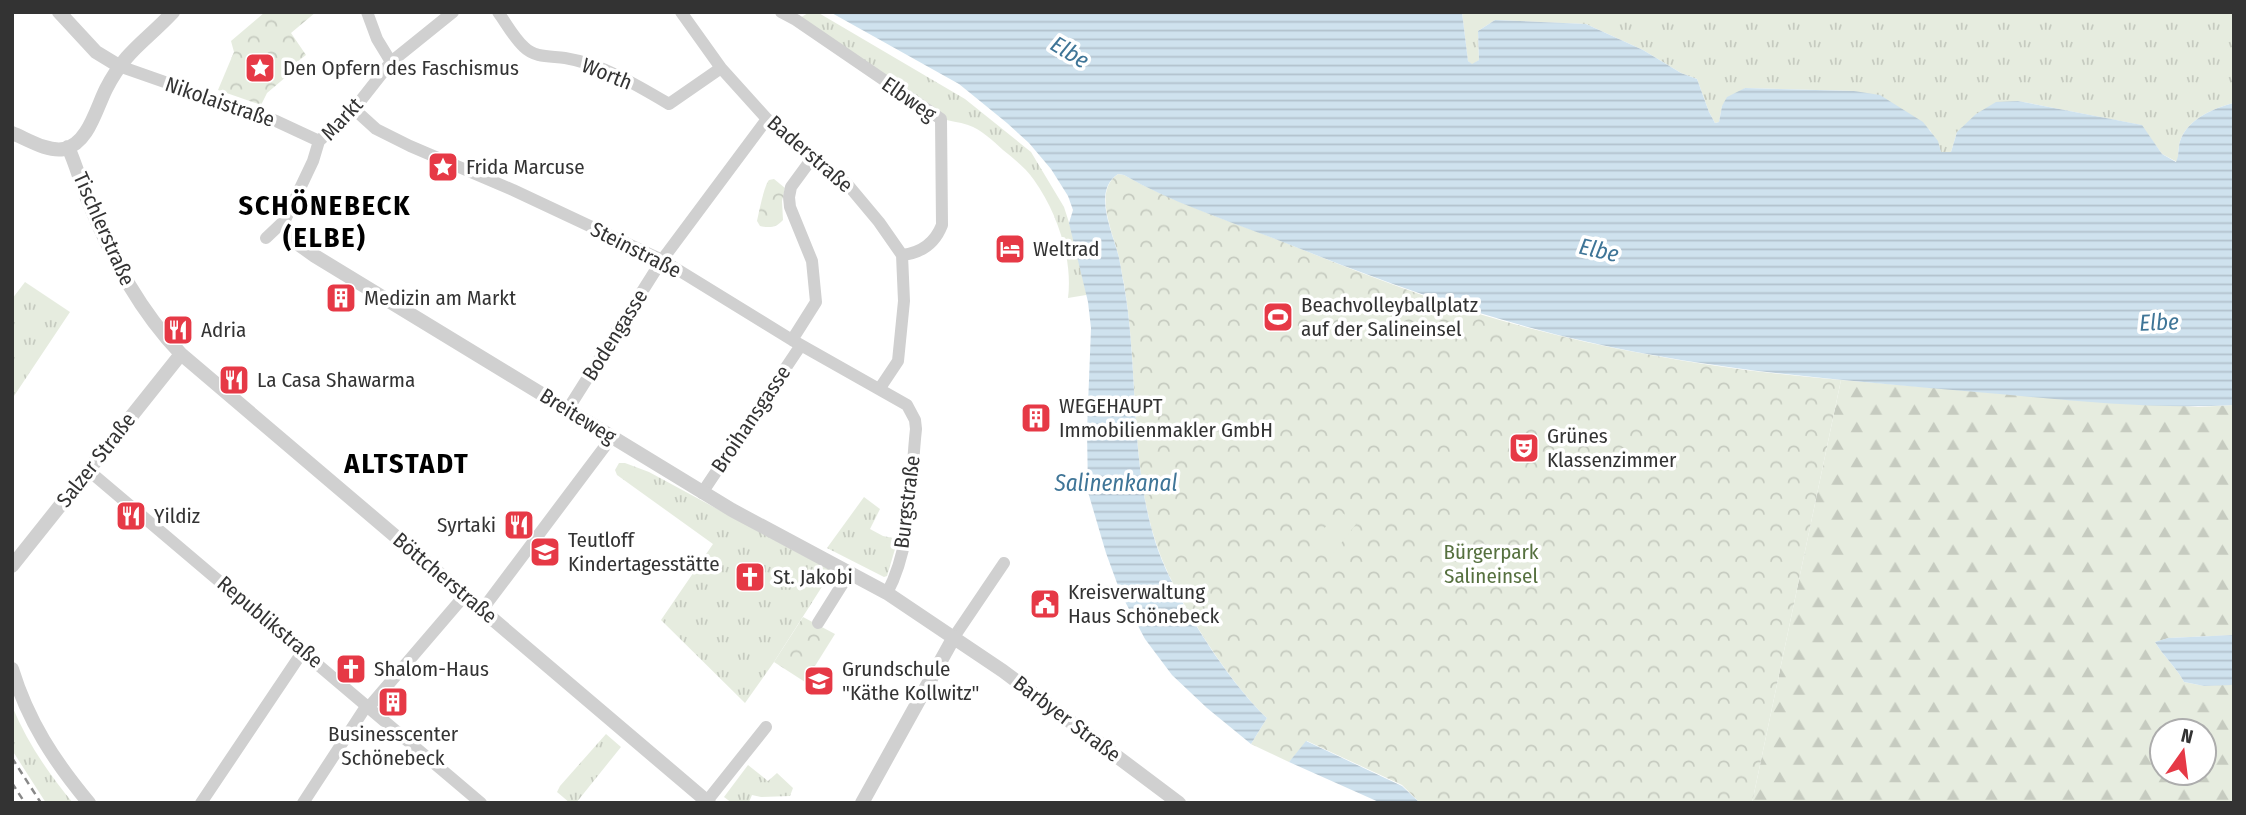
<svg xmlns="http://www.w3.org/2000/svg" width="2246" height="815" viewBox="0 0 2246 815" font-family="'Fira Sans Condensed',sans-serif">
  <defs>
    <pattern id="grass-tufts" width="24" height="20" patternUnits="userSpaceOnUse" patternTransform="scale(1.75)"><rect width="24" height="20" fill="#e6ecdf"/><path d="M3 7l-1-3M5 7V3M7 7l1-3M15 17l-1-3M17 17v-4M19 17l1-3" fill="none" stroke="#c6cbc0"/></pattern>
    <pattern id="forest-firs" width="22" height="20" patternUnits="userSpaceOnUse" patternTransform="scale(1.75)"><rect width="22" height="20" fill="#e6ecdf"/><path d="M5 1l3.5 6h-7zM16 11l3.5 6h-7z" fill="#c6cbc0"/></pattern>
    <pattern id="park-crowns" width="20" height="18" patternUnits="userSpaceOnUse" patternTransform="scale(1.75)"><rect width="20" height="18" fill="#e6ecdf"/><path d="M2 6a3 3 0 1 1 6 0M12 15a3 3 0 1 1 6 0" fill="none" stroke="#c6cbc0"/></pattern>
    <pattern id="water-rules" width="6" height="5" patternUnits="userSpaceOnUse" patternTransform="scale(1.75)"><rect width="6" height="5" fill="#cfe2ee"/><path d="M0 2.5h6" fill="none" stroke="#b2c2cd"/></pattern>
  </defs>
  <rect width="100%" height="100%" fill="#fff"/>
  <!-- grass -->
  <path fill="url(#grass-tufts)" d="M 810,12 L 817,12 L 965,99 L 1031,152 L 1064,207 L 1092,294 L 1068,298 C 1073,259 1057,212 1034,180 C 1026,168 1014,159 1003,150 C 992,140 982,130 968,125 C 959,122 950,121 941,119 L 796,20 Z
    M 1462,12 L 2234,12 L 2234,103 C 2213,108 2183,121 2179,146 C 2178,152 2179,156 2177,162 L 2162,154 L 2141,125 L 2018,101 L 1957,132 L 1951,152 L 1941,152 L 1930,130 L 1854,91 L 1745,88 L 1722,106 L 1719,122 L 1715,123 L 1709,112 L 1697,79 L 1681,73 L 1643,50 L 1586,24 L 1495,20 L 1478,31 L 1479,60 L 1472,65 L 1468,61 Z
    M 25,282 L 70,312 L 12,399 L 12,299 Z
    M 619,463 L 625,463 L 649,472 L 832,571 L 774,662 L 745,703 L 661,620 L 713,544 L 617,475 L 615,470 Z
    M 864,497 L 880,509 L 870,529 L 883,536 L 898,539 L 887,576 L 884,577 L 827,548 Z
    M 12,706 C 27,742 48,773 73,803 L 46,803 L 12,750 Z
    M 606,734 L 621,747 L 576,803 L 570,803 L 557,792 L 560,786 Z
    M 748,765 L 768,781 L 777,773 L 793,788 L 790,796 L 761,797 L 752,795 L 749,802 L 732,803 L 724,797 Z"/>
  <!-- forest -->
  <path fill="url(#forest-firs)" fill-rule="evenodd" d="M 1841,380 L 2068,399 L 2198,407 L 2234,405 L 2234,635 L 2169,638 L 2155,642 C 2164,657 2176,667 2184,682 L 2204,686 L 2234,684 L 2234,803 L 1752,803 ZM 2162,731 L 2204,731 L 2204,773 L 2162,773 Z"/>
  <!-- park -->
  <path fill="url(#park-crowns)" d="M 265,12 L 316,12 L 291,33 L 306,55 L 284,72 L 287,76 L 267,93 L 261,105 L 218,90 L 234,52 L 231,41 Z
    M 1118,174 L 1124,175 C 1174,203 1228,220 1281,241 C 1348,268 1416,295 1486,316 C 1601,350 1722,370 1841,380 L 1752,803 L 1420,803 L 1402,785 L 1307,741 L 1289,762 L 1251,744 L 1267,718 C 1228,682 1172,593 1156,543 C 1129,460 1139,370 1124,284 C 1122,276 1121,267 1119,258 C 1114,235 1092,191 1118,174 Z
    M 774,179 L 785,188 L 782,201 L 783,220 C 776,228 770,228 760,226 L 757,221 C 759,212 764,186 769,180 Z
    M 803,617 L 835,634 L 805,682 L 774,662 Z"/>
  <!-- pitch -->
  <path fill="#e6ecdf" d="M 1270,298 L 1299,308 L 1287,334 L 1256,325 Z
    M 1339,510 L 1356,524 L 1329,559 L 1311,545 Z"/>
  <!-- water -->
  <path fill="url(#water-rules)" d="M 830,12 L 1462,12 L 1468,61 L 1472,64 L 1479,60 L 1478,31 L 1495,20 L 1586,24 L 1643,50 L 1681,73 L 1697,79 L 1709,112 L 1715,123 L 1719,122 L 1722,106 L 1727,97 L 1745,88 L 1854,91 L 1880,95 L 1923,122 L 1938,141 L 1941,152 L 1951,152 L 1957,132 L 1976,114 L 1996,102 L 2018,101 L 2142,125 L 2162,154 L 2176,162 C 2179,156 2178,152 2179,146 C 2183,121 2213,108 2234,103 L 2234,405 C 2148,410 2061,399 1976,392 C 1846,381 1716,371 1588,342 C 1485,319 1386,283 1288,244 C 1233,222 1176,205 1124,175 L 1118,174 C 1091,191 1114,235 1119,258 C 1121,267 1122,276 1124,285 C 1139,370 1129,460 1156,544 C 1172,594 1228,682 1267,718 L 1251,744 L 1207,708 L 1172,675 L 1145,639 L 1121,594 L 1106,553 L 1088,492 L 1087,431 L 1091,328 L 1088,302 L 1069,223 L 1073,210 L 1068,196 L 1051,169 L 1029,143 L 1007,123 L 959,84 Z
    M 2234,635 L 2234,684 L 2231,685 L 2204,686 L 2184,682 C 2176,667 2164,657 2155,642 L 2168,638 Z
    M 1306,741 L 1402,786 L 1420,803 L 1381,803 L 1289,762 Z"/>
  <g fill="none" stroke-linecap="round" stroke-linejoin="round">
    <!-- minor -->
    <path stroke="#d0d0d0" stroke-width="12" d="M 367,12 L 377,39 L 391,62
      M 498,12 C 506,23 514,38 524,47 C 535,58 551,56 565,58 C 602,64 637,85 669,104 L 721,68
      M 681,12 L 721,68 L 767,119 L 848,185 L 879,222 L 902,255 L 904,301 L 898,361 L 880,388
      M 781,12 L 796,20 L 941,119 L 942,225 C 935,243 921,253 902,255
      M 119,66 L 276,121 L 319,141
      M 354,109 L 376,129 L 410,146 L 513,190 L 662,260 L 792,340 L 907,405 L 915,420 L 916,429 C 910,482 913,545 887,593
      M 266,238 L 285,220
      M 294,241 L 287,232 L 285,220 L 313,161 L 319,141 L 354,109 L 391,62 L 453,12
      M 792,340 L 816,302 L 812,261 L 790,207 L 789,197 L 791,187 L 813,157
      M 568,409 L 662,260 L 767,119
      M 88,470 L 481,803
      M 702,493 L 801,345
      M 482,610 L 612,437
      M 818,623 L 850,572
      M 954,637 L 1004,563
      M 369,707 L 465,595
      M 707,801 L 766,727
      M 201,803 L 303,651
      M 303,803 L 367,705"/>
    <!-- tertiary -->
    <path stroke="#d0d0d0" stroke-width="14" d="M 59,12 L 96,52 L 119,66
      M 12,133 C 27,139 47,152 64,149 C 88,144 96,109 106,89 C 126,50 145,42 173,12
      M 68,147 C 77,167 82,188 91,208 C 114,262 140,311 181,354 L 709,803
      M 294,241 L 315,256 L 732,510 L 887,593 L 1003,671 L 1179,803
      M 12,566 L 181,354
      M 12,669 C 28,721 54,761 89,803
      M 862,803 L 954,637"/>
    <!-- rail -->
    <path stroke="#888" stroke-width="2.5" stroke-dasharray="7 5" stroke-linecap="butt" d="M 12,758 L 41,803
      M 12,783 L 25,803"/>
  </g>
  <!-- icons -->
  <defs>
    <g id="sight-square" transform="scale(1.575)"><rect x="-9" y="-9" width="18" height="18" rx="4" fill="#e63946" stroke="#fff"/><path d="M0-6L1.8-2.2L6-1.7L2.9 1.2L3.7 5.4L0 3.3L-3.7 5.4L-2.9 1.2L-6-1.7L-1.8-2.2Z" fill="#fff"/></g>
    <g id="hotel-square" transform="scale(1.575)"><rect x="-9" y="-9" width="18" height="18" rx="4" fill="#e63946" stroke="#fff"/><path d="M-6-4.5h1.5V1H6V5H4.5V3h-9V5H-6ZM-4 0a1.8 1.8 0 1 1 3.6 0ZM.5 0V-2.5h3Q6-2.5 6 0Z" fill="#fff"/></g>
    <g id="building-square" transform="scale(1.575)"><rect x="-9" y="-9" width="18" height="18" rx="4" fill="#e63946" stroke="#fff"/><path d="M-4-6H4V6H1V3H-1V6H-4ZM-2.5-4.3h1.7v1.8h-1.7ZM.8-4.3h1.7v1.8H.8ZM-2.5-1h1.7V.8h-1.7ZM.8-1h1.7V.8H.8Z" fill="#fff"/></g>
    <g id="stadium-square" transform="scale(1.575)"><rect x="-9" y="-9" width="18" height="18" rx="4" fill="#e63946" stroke="#fff"/><path d="M0-5a6.5 5 0 1 0 0 10a6.5 5 0 1 0 0-10ZM-3.5-1.8h7v3.6h-7Z" fill="#fff"/></g>
    <g id="restaurant-square" transform="scale(1.575)"><rect x="-9" y="-9" width="18" height="18" rx="4" fill="#e63946" stroke="#fff"/><path d="M-5-6h1v4h1v-4h1v4h1v-4h1v5L-1.5 .5V6h-2V.5L-5-1ZM5-6V6H3V1.5H1.5Q1.5-4 5-6Z" fill="#fff"/></g>
    <g id="theatre-square" transform="scale(1.575)"><rect x="-9" y="-9" width="18" height="18" rx="4" fill="#e63946" stroke="#fff"/><path d="M-5-5.5Q0-4 5-5.5V0Q5 5 0 6Q-5 5-5 0ZM-3.3-2.5H-1v1.5H-3.3ZM1-2.5H3.3v1.5H1ZM-2.8 1Q0 5.5 2.8 1Z" fill="#fff"/></g>
    <g id="school-square" transform="scale(1.575)"><rect x="-9" y="-9" width="18" height="18" rx="4" fill="#e63946" stroke="#fff"/><path d="M0-5L7-2L0 1L-7-2ZM-4 1L0 2.5L4 1V4Q0 6-4 4Z" fill="#fff"/></g>
    <g id="church-square" transform="scale(1.575)"><rect x="-9" y="-9" width="18" height="18" rx="4" fill="#e63946" stroke="#fff"/><path d="M-1.2-6h2.4v3.5h3.3v2.4h-3.3V6h-2.4V-.1h-3.3v-2.4h3.3Z" fill="#fff"/></g>
    <g id="civic-square" transform="scale(1.575)"><rect x="-9" y="-9" width="18" height="18" rx="4" fill="#e63946" stroke="#fff"/><path d="M-.6-6.5H3V-4.5H.6V-3L4-1V1h2V6H-6V1h2V-1L-.6-3ZM-1.2 2.5V6h2.4V2.5Z" fill="#fff"/></g>
  </defs>
  <g fill-rule="evenodd">
    <use href="#sight-square" x="260" y="68"/>
    <use href="#sight-square" x="443" y="167"/>
    <use href="#hotel-square" x="1010" y="249"/>
    <use href="#building-square" x="341" y="298"/>
    <use href="#stadium-square" x="1278" y="317"/>
    <use href="#restaurant-square" x="178" y="330"/>
    <use href="#restaurant-square" x="234" y="380"/>
    <use href="#building-square" x="1036" y="418"/>
    <use href="#theatre-square" x="1524" y="448"/>
    <use href="#restaurant-square" x="131" y="516"/>
    <use href="#restaurant-square" x="519" y="525"/>
    <use href="#school-square" x="545" y="552"/>
    <use href="#church-square" x="750" y="577"/>
    <use href="#civic-square" x="1045" y="604"/>
    <use href="#church-square" x="351" y="669"/>
    <use href="#school-square" x="819" y="681"/>
    <use href="#building-square" x="393" y="702"/>
  </g>
  <g text-anchor="middle" stroke-width="7" stroke-linejoin="round" paint-order="stroke">
    <!-- poi labels -->
    <g font-size="21" fill="#333" stroke="#fff" text-anchor="start">
      <text x="283" y="75">Den Opfern des Faschismus</text>
      <text x="466" y="174">Frida Marcuse</text>
      <text x="1033" y="256">Weltrad</text>
      <text x="364" y="305">Medizin am Markt</text>
      <text x="1301" y="312">Beachvolleyballplatz<tspan x="1301" dy="24">auf der Salineinsel</tspan></text>
      <text x="201" y="337">Adria</text>
      <text x="257" y="387">La Casa Shawarma</text>
      <text x="1059" y="413">WEGEHAUPT<tspan x="1059" dy="24">Immobilienmakler GmbH</tspan></text>
      <text x="1547" y="443">Grünes<tspan x="1547" dy="24">Klassenzimmer</tspan></text>
      <text x="154" y="523">Yildiz</text>
      <text x="496" y="532" text-anchor="end">Syrtaki</text>
      <text x="568" y="547">Teutloff<tspan x="568" dy="24">Kindertagesstätte</tspan></text>
      <text x="773" y="584">St. Jakobi</text>
      <text x="1068" y="599">Kreisverwaltung<tspan x="1068" dy="24">Haus Schönebeck</tspan></text>
      <text x="374" y="676">Shalom-Haus</text>
      <text x="842" y="676">Grundschule<tspan x="842" dy="24">"Käthe Kollwitz"</tspan></text>
      <text x="393" y="741" text-anchor="middle">Businesscenter<tspan x="393" dy="24">Schönebeck</tspan></text>
    </g>
    <!-- street labels -->
    <g font-size="21" fill="#333" stroke="#fff">
      <text transform="translate(607 74) rotate(22)" y="7">Worth</text>
      <text transform="translate(909 99) rotate(35)" y="7">Elbweg</text>
      <text transform="translate(220 102) rotate(19)" y="7">Nikolaistraße</text>
      <text transform="translate(342 119) rotate(-47)" y="7">Markt</text>
      <text transform="translate(810 154) rotate(41)" y="7">Baderstraße</text>
      <text transform="translate(104 229) rotate(66)" y="7">Tischlerstraße</text>
      <text transform="translate(636 250) rotate(27)" y="7">Steinstraße</text>
      <text transform="translate(615 335) rotate(-58)" y="7">Bodengasse</text>
      <text transform="translate(578 416) rotate(32)" y="7">Breiteweg</text>
      <text transform="translate(751 419) rotate(-56)" y="7">Broihansgasse</text>
      <text transform="translate(96 460) rotate(-52)" y="7">Salzer Straße</text>
      <text transform="translate(907 502) rotate(-83)" y="7">Burgstraße</text>
      <text transform="translate(445 578) rotate(40)" y="7">Böttcherstraße</text>
      <text transform="translate(270 622) rotate(40)" y="7">Republikstraße</text>
      <text transform="translate(1067 719) rotate(37)" y="7">Barbyer Straße</text>
    </g>
    <!-- park labels -->
    <g font-size="21" fill="#56703f" stroke="#fff">
      <text x="1491" y="559">Bürgerpark<tspan x="1491" dy="24">Salineinsel</tspan></text>
    </g>
    <!-- water labels -->
    <g font-size="23" font-style="italic" fill="#3f7597" stroke="#fff">
      <text transform="translate(1070 52) rotate(31)" y="8">Elbe</text>
      <text transform="translate(1599 250) rotate(13)" y="8">Elbe</text>
      <text transform="translate(2159 322) rotate(-2)" y="8">Elbe</text>
      <text x="1116" y="491">Salinenkanal</text>
    </g>
    <!-- district labels -->
    <g font-size="28" font-weight="bold" letter-spacing="2" fill="#000" stroke="#fff">
      <text x="325" y="215">SCHÖNEBECK<tspan x="325" dy="32">(ELBE)</tspan></text>
      <text x="407" y="473">ALTSTADT</text>
    </g>
  </g>
  <!-- border -->
  <rect width="2246" height="815" fill="none" stroke="#333333" stroke-width="28"/>
  <!-- north arrow -->
  <g transform="translate(2183 752) rotate(14)"><circle r="33" fill="#ffffff" stroke="#adadad" stroke-width="2"/>
  <path d="M0-5L12 26L0 18L-12 26Z" fill="#e63946"/>
  <text y="-10" font-size="19" font-weight="bold" text-anchor="middle" fill="#333333">N</text>
  </g>
</svg>
